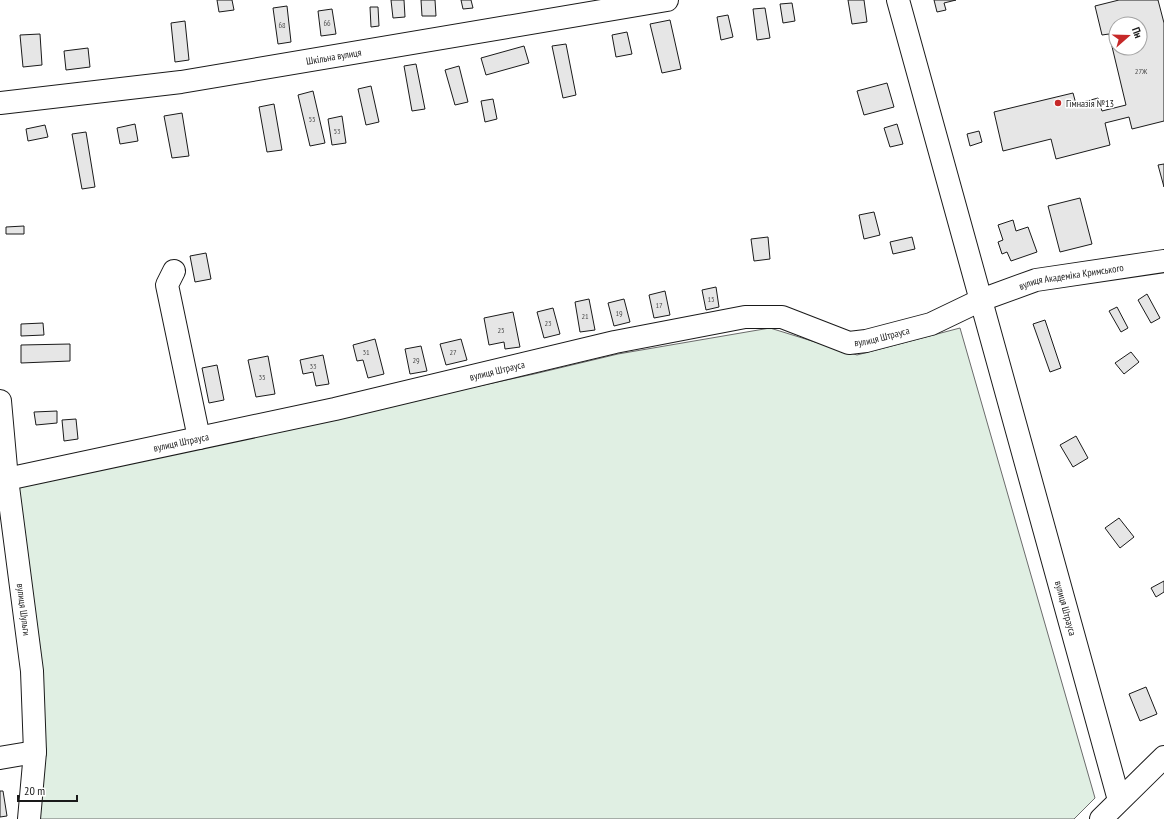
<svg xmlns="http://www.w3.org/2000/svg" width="1164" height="819" viewBox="0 0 1164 819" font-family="'PT Sans Narrow',sans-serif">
  <rect width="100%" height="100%" fill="#fff"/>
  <!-- green -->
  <path fill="#e0efe3" stroke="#6a6a6a" d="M 770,328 L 857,355 L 960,328 L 1095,798 L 1074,819 L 35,819 L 16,487 L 534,374 L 618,354 Z"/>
  <!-- building -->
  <path fill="#e6e6e6" stroke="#1a1a1a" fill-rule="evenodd" d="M 217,0 L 232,0 L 234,10 L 219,12 Z
    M 391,0 L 404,0 L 405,17 L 393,18 Z
    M 421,0 L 435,0 L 436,16 L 422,16 Z
    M 461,0 L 471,0 L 473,8 L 463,9 Z
    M 848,0 L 864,0 L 867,22 L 852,24 Z
    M 934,0 L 956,0 L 944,3 L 946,10 L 937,12 Z
    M 1119,0 L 1158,0 L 1164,23 L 1164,121 L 1132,129 L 1129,117 L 1105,123 L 1110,145 L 1056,159 L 1051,139 L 1003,151 L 994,112 L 1073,93 L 1076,104 L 1098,98 L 1102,111 L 1126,105 L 1109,34 L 1102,35 L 1095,6 ZM 1116,24 L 1140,24 L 1140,48 L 1116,48 Z
    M 792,3 L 795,21 L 783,23 L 780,4 Z
    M 287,6 L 291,42 L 278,44 L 273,8 Z
    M 370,7 L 378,7 L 379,26 L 371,27 Z
    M 765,8 L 770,38 L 757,40 L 753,9 Z
    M 332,9 L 336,34 L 321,36 L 318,11 Z
    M 728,15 L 733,37 L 721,40 L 717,17 Z
    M 670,20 L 681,69 L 662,73 L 650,24 Z
    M 185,21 L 189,60 L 175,62 L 171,23 Z
    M 627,32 L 632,54 L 616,57 L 612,35 Z
    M 40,34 L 42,65 L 23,67 L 20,35 Z
    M 566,44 L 576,95 L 563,98 L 552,46 Z
    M 524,46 L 529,63 L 486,75 L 481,58 Z
    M 88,48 L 90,67 L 66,70 L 64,51 Z
    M 416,64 L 425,109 L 412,111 L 404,66 Z
    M 459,66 L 468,102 L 455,105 L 445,70 Z
    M 887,83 L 894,107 L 864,115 L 857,91 Z
    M 371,86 L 379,122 L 366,125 L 358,89 Z
    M 313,91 L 325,143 L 310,146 L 298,95 Z
    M 493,99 L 497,119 L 485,122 L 481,101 Z
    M 274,104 L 282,150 L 267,152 L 259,107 Z
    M 182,113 L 189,156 L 172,158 L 164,116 Z
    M 342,116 L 346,143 L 332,145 L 328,119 Z
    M 135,124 L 138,141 L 120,144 L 117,128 Z
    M 897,124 L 903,144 L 890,147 L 884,128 Z
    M 45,125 L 48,137 L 28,141 L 26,129 Z
    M 979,131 L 982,142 L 970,146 L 967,134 Z
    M 86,132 L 95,187 L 82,189 L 72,134 Z
    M 1164,164 L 1164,187 L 1158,165 Z
    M 1080,198 L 1092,244 L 1060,252 L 1048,206 Z
    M 874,212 L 880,235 L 864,239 L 859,215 Z
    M 1013,220 L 1016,231 L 1028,227 L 1037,252 L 1011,261 L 1007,252 L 1002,254 L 998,242 L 1003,240 L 998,225 Z
    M 24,226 L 24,234 L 6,234 L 6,227 Z
    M 768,237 L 770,259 L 754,261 L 751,239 Z
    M 912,237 L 915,249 L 893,254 L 890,242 Z
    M 206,253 L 211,279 L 195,282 L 190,256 Z
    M 716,287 L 719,307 L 706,310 L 702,290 Z
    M 665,291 L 670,315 L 654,318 L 649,295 Z
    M 1147,294 L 1160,318 L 1151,323 L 1138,300 Z
    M 589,299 L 595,330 L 580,332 L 575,302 Z
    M 624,299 L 630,322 L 614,326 L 608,303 Z
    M 1117,307 L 1128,328 L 1121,332 L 1109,311 Z
    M 553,308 L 560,334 L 544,338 L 537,312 Z
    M 513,312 L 520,347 L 505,349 L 504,342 L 489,345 L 484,318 Z
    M 1045,320 L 1061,368 L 1050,372 L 1033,324 Z
    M 43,323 L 44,335 L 21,336 L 21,324 Z
    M 375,339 L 384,374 L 368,378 L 363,360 L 357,361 L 353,345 Z
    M 461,339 L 467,360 L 446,365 L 440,344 Z
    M 70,344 L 70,361 L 21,363 L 21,345 Z
    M 421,346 L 427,371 L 410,374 L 405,349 Z
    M 1131,352 L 1139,362 L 1124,374 L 1115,363 Z
    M 323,355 L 329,384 L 316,386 L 313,372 L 303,374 L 300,360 Z
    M 268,356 L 275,394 L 256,397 L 248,360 Z
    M 217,365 L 224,400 L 209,403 L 202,368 Z
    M 57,411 L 57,423 L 36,425 L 34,412 Z
    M 76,419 L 78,439 L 64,441 L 62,420 Z
    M 1076,436 L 1088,458 L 1073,467 L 1060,445 Z
    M 1119,518 L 1134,537 L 1120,548 L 1105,528 Z
    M 1164,581 L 1164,592 L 1156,597 L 1151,588 Z
    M 1146,687 L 1157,714 L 1140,721 L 1129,694 Z
    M 0,791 L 3,791 L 7,816 L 0,817 Z"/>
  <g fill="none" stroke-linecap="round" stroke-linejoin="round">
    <!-- minor casing -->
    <g stroke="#1a1a1a" stroke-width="24">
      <g id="minor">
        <path id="s1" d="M 898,0 L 1119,800"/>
        <path id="s2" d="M 0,103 L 181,82 L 667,0"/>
        <path d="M 174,271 L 167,285 L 199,438"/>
        <path id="s3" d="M 0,401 L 7,479 L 32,671 L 35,752 L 29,819"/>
        <path id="s4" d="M 7,479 L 335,409 L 615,342 L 745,317 L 782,317 L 849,343 L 866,341 L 931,324 L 981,300 L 1036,280 L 1164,261"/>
        <path d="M 0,758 L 35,752"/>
      </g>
    </g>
    <!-- major casing -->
    <g stroke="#1a1a1a" stroke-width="24">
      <path id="major" d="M 1101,819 L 1164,757"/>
    </g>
    <!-- minor -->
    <use href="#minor" stroke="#fff" stroke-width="22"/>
    <!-- major -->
    <use href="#major" stroke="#fff" stroke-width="22"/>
  </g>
  <!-- markers -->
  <circle fill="#c62828" stroke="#fff" stroke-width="1.5" cx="1058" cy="103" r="4"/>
  <g text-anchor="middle" stroke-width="3" stroke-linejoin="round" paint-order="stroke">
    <!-- number labels -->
    <g font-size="8" fill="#4d4d4d">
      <text x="327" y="26">66</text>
      <text x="282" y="28">68</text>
      <text x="1141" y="74">27Ж</text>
      <text x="312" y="122">55</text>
      <text x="337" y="134">53</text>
      <text x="711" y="302">15</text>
      <text x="659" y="308">17</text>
      <text x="619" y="316">19</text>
      <text x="585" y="319">21</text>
      <text x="548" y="326">23</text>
      <text x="501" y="333">25</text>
      <text x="366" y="355">31</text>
      <text x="453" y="355">27</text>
      <text x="416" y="363">29</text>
      <text x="313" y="369">33</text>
      <text x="262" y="380">35</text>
    </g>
    <!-- street labels -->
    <g font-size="10" fill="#1a1a1a" stroke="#fff">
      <text dy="4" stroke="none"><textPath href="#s2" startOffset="337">Шкільна вулиця</textPath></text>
      <text dy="4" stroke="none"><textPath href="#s4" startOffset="1098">вулиця Академіка Кримського</textPath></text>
      <text dy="4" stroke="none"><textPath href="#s4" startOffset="898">вулиця Штрауса</textPath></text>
      <text dy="4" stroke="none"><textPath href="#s4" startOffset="502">вулиця Штрауса</textPath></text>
      <text dy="4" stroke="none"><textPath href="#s4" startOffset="178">вулиця Штрауса</textPath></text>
      <text dy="4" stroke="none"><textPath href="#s1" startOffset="631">вулиця Штрауса</textPath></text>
      <text dy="4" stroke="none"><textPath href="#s3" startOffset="210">вулиця Шульги</textPath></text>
    </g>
    <!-- poi labels -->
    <g font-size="10" fill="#1a1a1a" stroke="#fff" text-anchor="start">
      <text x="1066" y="107">Гімназія №13</text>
    </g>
  </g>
  <!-- north arrow -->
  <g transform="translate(1128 36) rotate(70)"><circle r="19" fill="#ffffff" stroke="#a3a3a3"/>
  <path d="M0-3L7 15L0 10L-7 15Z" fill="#c62828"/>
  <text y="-6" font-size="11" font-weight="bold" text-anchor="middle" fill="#1a1a1a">Пн</text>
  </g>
  <!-- scale -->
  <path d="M18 795v6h59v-6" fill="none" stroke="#1a1a1a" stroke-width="2"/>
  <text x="24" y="795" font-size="12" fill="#1a1a1a" stroke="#ffffff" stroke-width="3" paint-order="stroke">20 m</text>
</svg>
